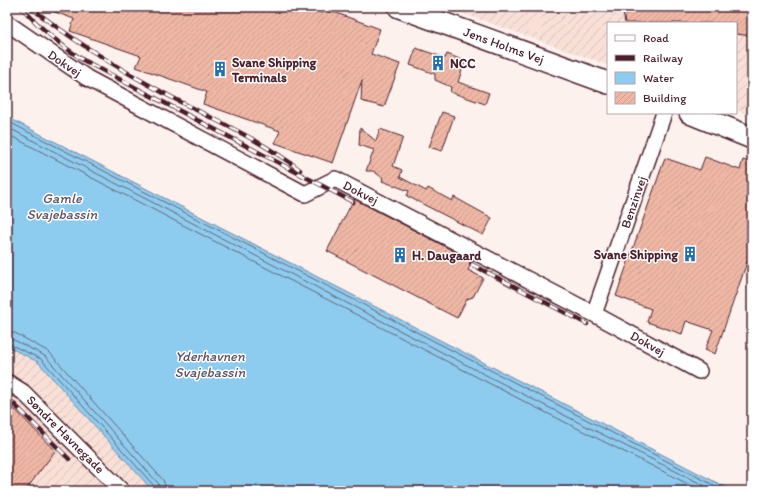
<svg xmlns="http://www.w3.org/2000/svg" width="759" height="498" viewBox="0 0 759 498" font-family="Itim,sans-serif">
  <defs>
    <pattern id="industrial-furrows" width="10" height="10" patternUnits="userSpaceOnUse"><rect width="10" height="10" fill="#f8e0d7"/><path d="M-1 1l2-2M0 10L10 0M9 11l2-2" fill="none" stroke="#d6c0b9"/></pattern>
    <pattern id="building-hatch" width="6" height="6" patternUnits="userSpaceOnUse"><rect width="6" height="6" fill="#efb7a5"/><path d="M-1 1l2-2M0 6l6-6M5 7l2-2" fill="none" stroke="#ce9d8e"/></pattern>
  </defs>
  <rect width="100%" height="100%" fill="#fcf1ed"/>
  <filter id="ink" filterUnits="userSpaceOnUse"><feTurbulence type="fractalNoise" baseFrequency=".025" numOctaves="2"/><feDisplacementMap in="SourceGraphic" scale="8" xChannelSelector="R" yChannelSelector="G"/><feConvolveMatrix kernelMatrix="1 2 1 2 8 2 1 2 1" color-interpolation-filters="sRGB"/></filter>
  <g filter="url(#ink)">
    <!-- industrial -->
    <path fill="url(#industrial-furrows)" d="M 445,7 L 752,7 L 752,117 L 736,110 L 736,23 L 608,23 L 608,65 Z
      M 7,346 L 38,362 L 153,491 L 7,491 Z"/>
    <!-- water -->
    <path fill="#8eccef" stroke="#7387a1" d="M 7,117 L 733,491 L 153,491 L 38,362 L 7,346 Z"/>
    <g fill="none" stroke-linecap="round" stroke-linejoin="round">
      <!-- shore -->
      <path stroke="#656479" stroke-width="1" d="M 7,121 L 725,491
        M 7,127 L 538,402 L 715,491
        M 7,134 L 535,407 L 702,491
        M 7,332 L 15,333 L 49,352 L 163,480 L 167,491
        M 7,338 L 12,339 L 45,356 L 158,483 L 161,491
        M 7,343 L 41,359 L 155,487 L 156,491"/>
    </g>
    <!-- building -->
    <path fill="url(#building-hatch)" stroke="#4a1f2b" d="M 44,7 L 305,7 L 322,13 L 323,8 L 380,29 L 371,54 L 400,64 L 384,107 L 361,101 L 362,80 L 333,163 L 275,143 L 280,131 L 203,104 L 207,92 L 136,67 L 141,56 L 70,31 L 74,19 L 44,8 Z
      M 622,7 L 752,7 L 752,36 L 736,34 L 736,23 L 625,23 Z
      M 416,48 L 445,58 L 447,54 L 465,61 L 458,82 L 489,93 L 485,104 L 450,92 L 451,87 L 435,80 L 435,74 L 410,65 Z
      M 442,112 L 454,116 L 442,151 L 429,147 Z
      M 360,128 L 376,141 L 380,129 L 403,137 L 393,166 L 402,170 L 400,177 L 426,191 L 428,188 L 452,201 L 454,197 L 492,218 L 483,235 L 407,196 L 409,191 L 382,181 L 383,178 L 373,171 L 366,171 L 374,150 L 359,145 Z
      M 705,157 L 740,170 L 743,160 L 752,163 L 752,248 L 715,354 L 705,350 L 713,330 L 686,321 L 682,334 L 647,322 L 651,309 L 616,296 L 665,158 L 700,170 Z
      M 354,199 L 473,261 L 468,270 L 483,278 L 473,297 L 467,299 L 457,318 L 327,251 Z
      M 7,401 L 55,451 L 25,491 L 7,491 Z"/>
    <g fill="none" stroke-linecap="round" stroke-linejoin="round">
      <!-- minor casing -->
      <g stroke="#4a1f2b" stroke-width="18">
        <path id="minor" d="M 7,23 L 87,78 L 305,194 L 335,179 L 594,314 L 699,371
          M 594,314 L 664,113
          M 7,382 L 23,392 L 122,491"/>
      </g>
      <!-- secondary casing -->
      <g stroke="#4a1f2b" stroke-width="24">
        <path id="secondary" d="M 399,7 L 608,83
          M 690,113 L 752,138"/>
      </g>
      <!-- minor -->
      <use href="#minor" stroke="#fff" stroke-width="15"/>
      <!-- secondary -->
      <use href="#secondary" stroke="#fff" stroke-width="21"/>
      <!-- rail casing -->
      <g stroke="#4a1f2b" stroke-width="4.5">
        <path id="rail" d="M 21,7 C 40,28 60,45 83,60 L 353,202
          M 30,7 C 71,39 114,66 160,91 C 207,117 257,137 300,170
          M 471,264 L 587,324
          M 7,397 L 69,459"/>
      </g>
      <!-- rail -->
      <use href="#rail" stroke="#fff" stroke-width="3" stroke-dasharray="9" stroke-linecap="butt"/>
    </g>
  </g>
  <!-- icons -->
  <defs>
    <g id="building-bare" transform="scale(1.2)"><path d="M-4-6H4V6H1V3H-1V6H-4ZM-2.5-4.3h1.7v1.8h-1.7ZM.8-4.3h1.7v1.8H.8ZM-2.5-1h1.7V.8h-1.7ZM.8-1h1.7V.8H.8Z" fill="#1f6fb2" stroke="#fff" stroke-width="2.5" paint-order="stroke"/></g>
  </defs>
  <g fill-rule="evenodd">
    <use href="#building-bare" x="438" y="63"/>
    <use href="#building-bare" x="220" y="69"/>
    <use href="#building-bare" x="690" y="254"/>
    <use href="#building-bare" x="400" y="255"/>
  </g>
  <g text-anchor="middle" stroke-width="3" stroke-linejoin="round" paint-order="stroke">
    <!-- street labels -->
    <g font-size="13" fill="#4a1f2b" stroke="#fff">
      <text transform="translate(504 45) rotate(20)" y="5">Jens Holms Vej</text>
      <text transform="translate(65 63) rotate(34)" y="5">Dokvej</text>
      <text transform="translate(361 192) rotate(27)" y="5">Dokvej</text>
      <text transform="translate(633 202) rotate(-71)" y="5">Benzinvej</text>
      <text transform="translate(648 343) rotate(29)" y="5">Dokvej</text>
      <text transform="translate(66 434) rotate(45)" y="5">Søndre Havnegade</text>
    </g>
    <!-- poi labels -->
    <g font-size="13" font-weight="bold" fill="#4a1f2b" stroke="#fff" text-anchor="start">
      <text x="232" y="67">Svane Shipping<tspan x="232" dy="15">Terminals</tspan></text>
      <text x="450" y="68">NCC</text>
      <text x="678" y="259" text-anchor="end">Svane Shipping</text>
      <text x="412" y="260">H. Daugaard</text>
    </g>
    <!-- water labels -->
    <g font-size="14" font-style="italic" fill="#5e5366" stroke="#fff">
      <text x="62" y="203">Gamle<tspan x="62" dy="16">Svajebassin</tspan></text>
      <text x="210" y="361">Yderhavnen<tspan x="210" dy="16">Svajebassin</tspan></text>
    </g>
  </g>
  <!-- margin -->
  <rect width="759" height="498" fill="none" stroke="#fff" stroke-width="24"/>
  <rect x="12" y="12" width="735" height="474" fill="none" stroke="#4a1f2b" stroke-width="1.5" filter="url(#ink)"/>
  <!-- legend -->
  <rect x="607" y="22" width="130" height="92" fill="#ffffff" stroke="#b7a5aa"/>
  <rect x="615" y="35" width="20" height="6" fill="#ffffff" stroke="#b7a5aa"/>
  <text x="643" y="42" font-size="12" fill="#4a1f2b">Road</text>
  <rect x="615" y="55" width="20" height="6" fill="#4a1f2b" stroke="#b7a5aa"/>
  <text x="643" y="62" font-size="12" fill="#4a1f2b">Railway</text>
  <rect x="615" y="72" width="20" height="12" fill="#8eccef" stroke="#b7a5aa"/>
  <text x="643" y="82" font-size="12" fill="#4a1f2b">Water</text>
  <rect x="615" y="92" width="20" height="12" fill="url(#building-hatch)" stroke="#b7a5aa"/>
  <text x="643" y="102" font-size="12" fill="#4a1f2b">Building</text>
</svg>
